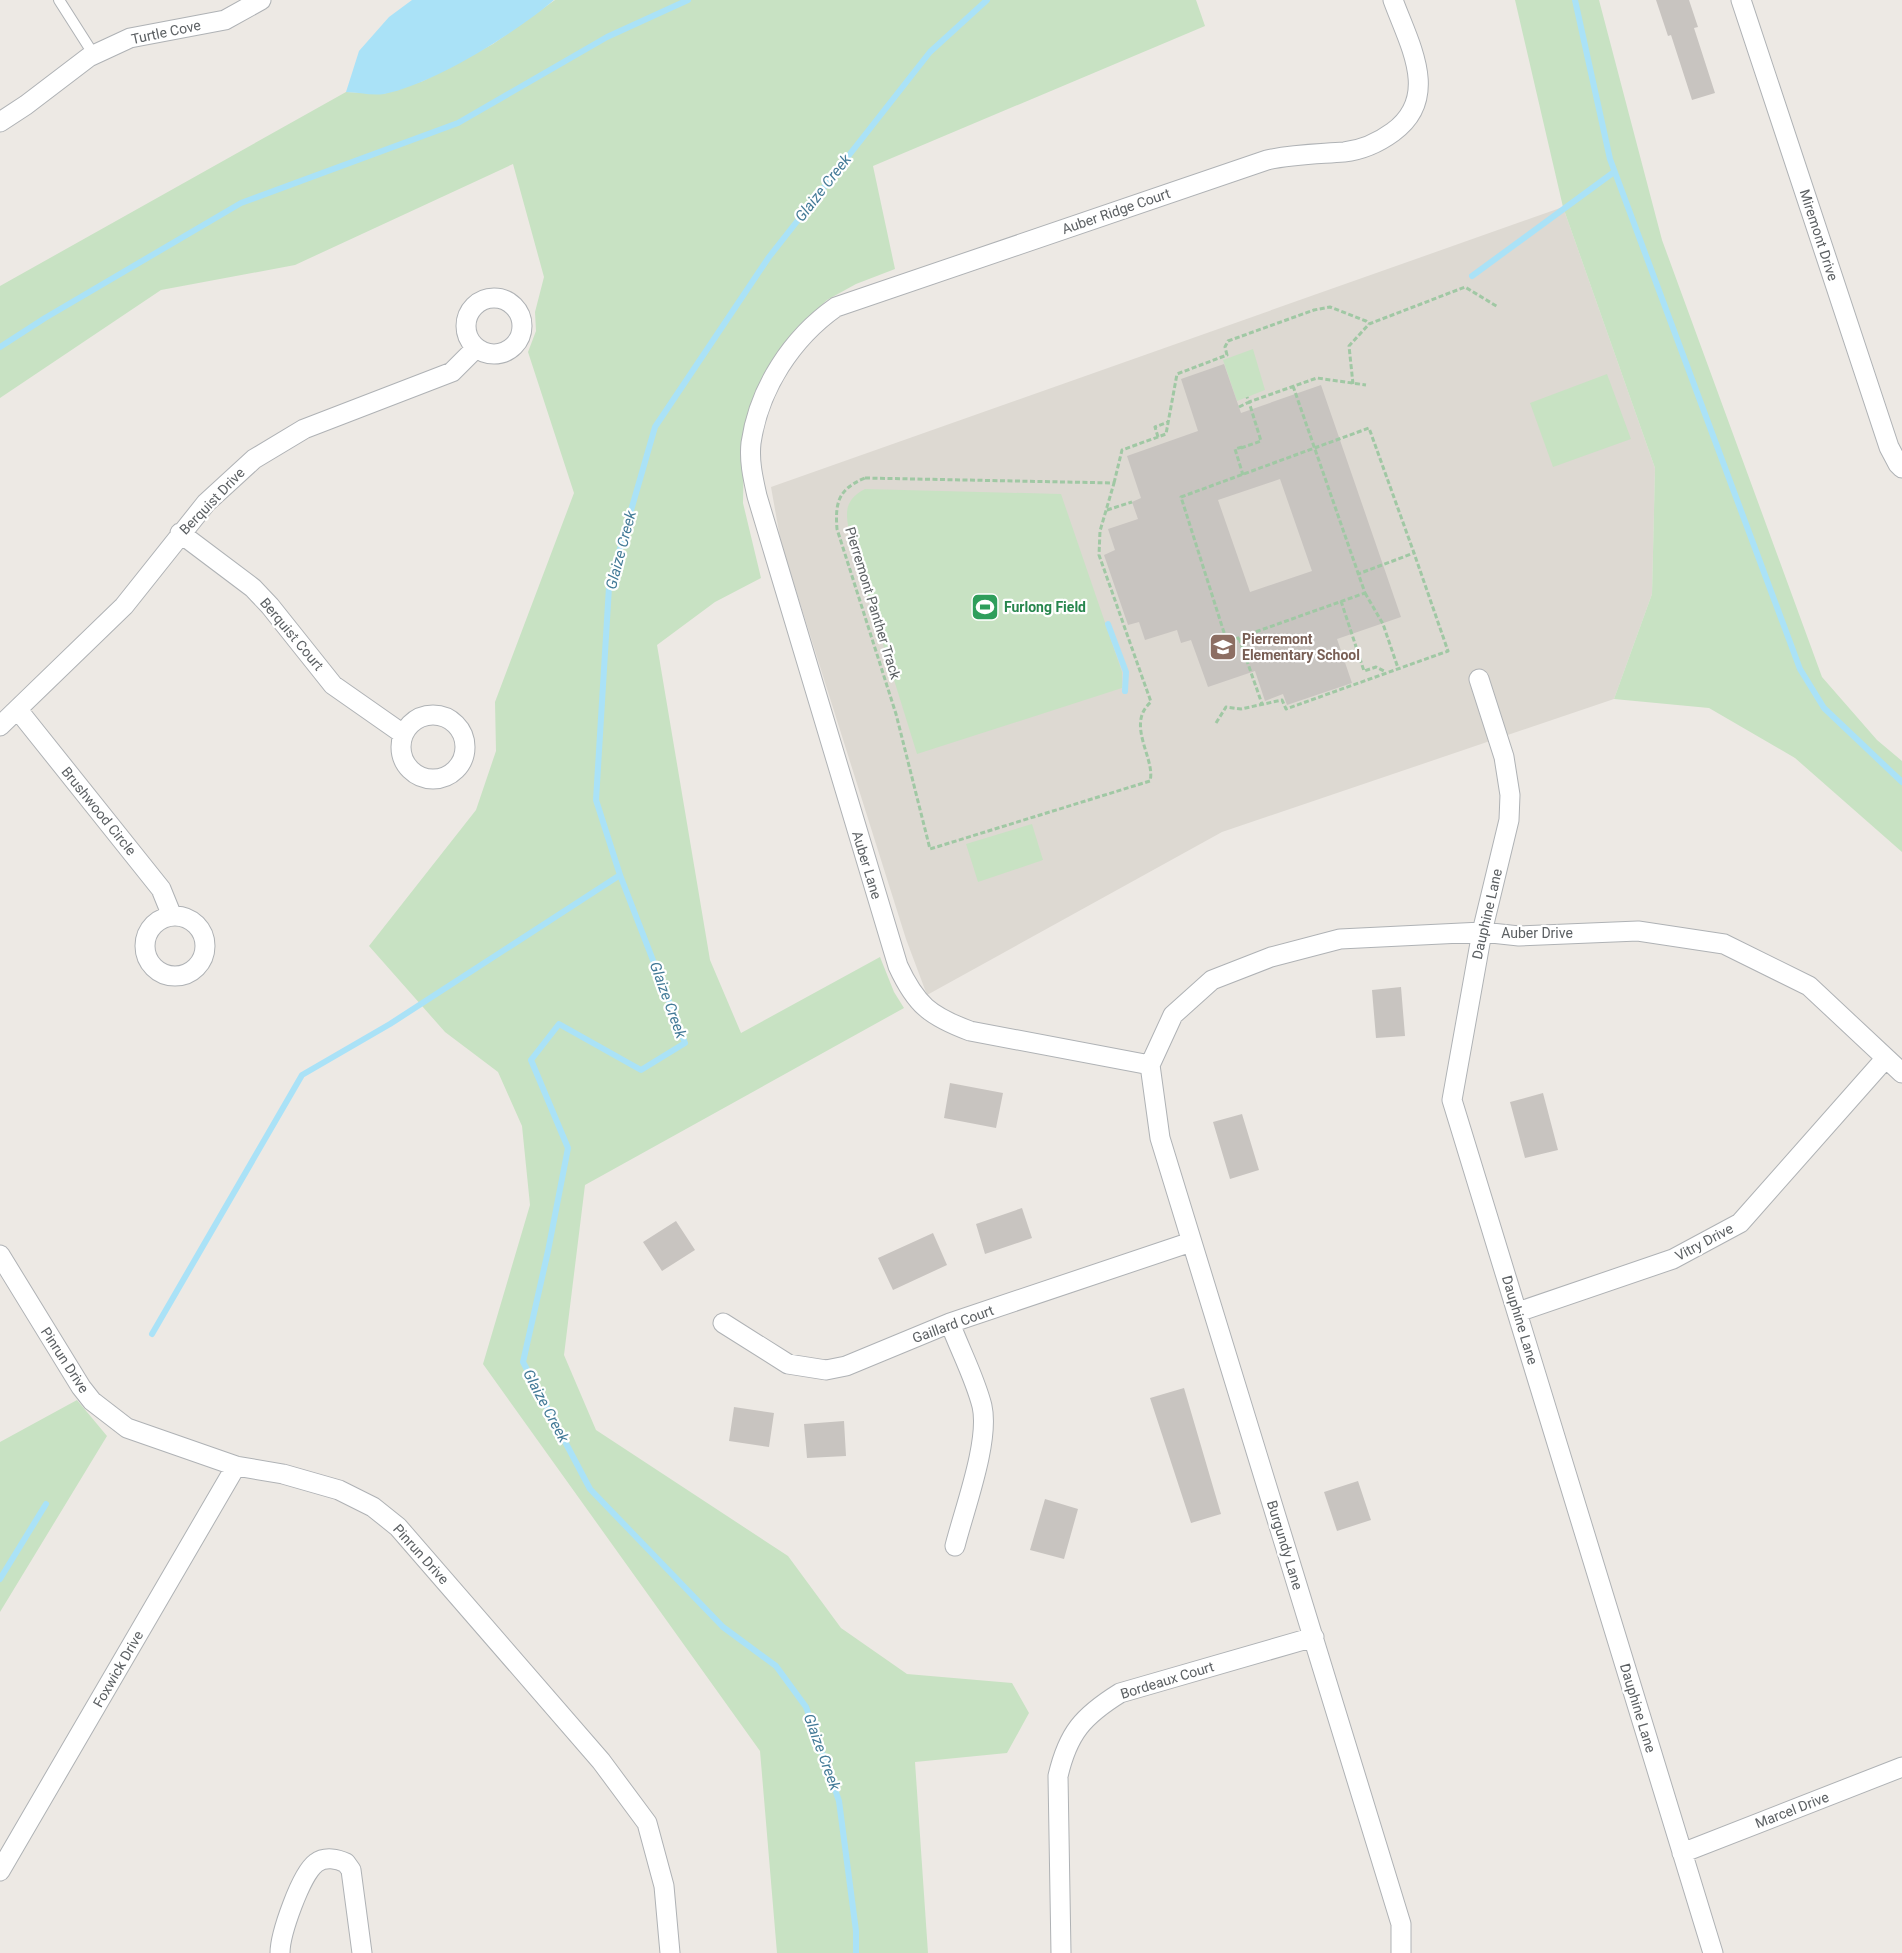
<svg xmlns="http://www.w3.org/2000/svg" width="1902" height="1953" viewBox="0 0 1902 1953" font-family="Roboto,sans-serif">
  <rect width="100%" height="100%" fill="#ede9e4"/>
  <!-- education -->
  <path fill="#ddd9d2" d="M 1563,207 L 1655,468 L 1652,594 L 1614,699 L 1222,832 L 927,995 L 906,939 L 781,543 L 771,487 Z"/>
  <!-- green -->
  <path fill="#c8e2c3" d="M 555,0 L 1196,0 L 1205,26 L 873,166 L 895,269 L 856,284 L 827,300 L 801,325 L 744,451 L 743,503 L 761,578 L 715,602 L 657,645 L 710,960 L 741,1033 L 880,957 L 894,992 L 904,1008 L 585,1185 L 564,1355 L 596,1430 L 788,1556 L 841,1628 L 907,1674 L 1012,1683 L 1029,1713 L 1007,1753 L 915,1762 L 928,1953 L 777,1953 L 760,1751 L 483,1364 L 530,1205 L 522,1126 L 498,1072 L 445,1032 L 369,946 L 476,810 L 496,751 L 495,702 L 574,493 L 528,352 L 536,331 L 535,312 L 544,277 L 513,164 L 295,265 L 161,290 L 0,398 L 0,286 L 346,92 L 383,94 L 423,81 L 493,44 Z
    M 1515,0 L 1599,0 L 1662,240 L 1822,677 L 1877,740 L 1902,761 L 1902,852 L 1795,758 L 1709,708 L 1614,699 L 1652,594 L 1655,468 L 1563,207 Z
    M 1253,349 L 1265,390 L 1237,401 L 1223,360 Z
    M 1607,374 L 1631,439 L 1553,467 L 1530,403 Z
    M 865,489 L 1061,494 L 1122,672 L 1122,688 L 917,754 L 851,541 C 847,518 840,502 865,489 Z
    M 1032,824 L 1043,860 L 978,882 L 966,844 Z
    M 77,1400 L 107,1436 L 0,1612 L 0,1442 Z"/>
  <!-- water -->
  <path fill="#aae2f7" d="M 412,0 L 554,0 C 517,32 432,85 384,94 C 372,96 358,92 346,92 L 359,51 L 389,17 Z"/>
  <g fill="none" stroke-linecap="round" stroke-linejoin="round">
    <!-- stream -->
    <path stroke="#aae2f7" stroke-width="6" d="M 1575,0 L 1610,159 L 1800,669 L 1824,708 L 1902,782
      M 1472,276 L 1614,172
      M 0,347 L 45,318 L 241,203 L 458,123 L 607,37 L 688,0
      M 1108,624 L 1126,672 L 1125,691
      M 152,1334 L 302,1075 L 390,1024 L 620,875
      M 0,1579 L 46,1504
      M 856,1953 L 856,1931 L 839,1801 L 806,1707 L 776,1666 L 723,1627 L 590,1489 L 523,1362 L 548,1251 L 568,1148 L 531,1060 L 559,1024 L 641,1070 L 685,1043 L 620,875 L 596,800 L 609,587 L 655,427 L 769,257 L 930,52 L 987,0"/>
  </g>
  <!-- building -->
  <path fill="#c8c4c0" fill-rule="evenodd" d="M 1656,0 L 1689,0 L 1698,27 L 1694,28 L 1715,93 L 1692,100 L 1671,35 L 1668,36 Z
    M 1224,364 L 1241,413 L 1321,385 L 1401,617 L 1337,639 L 1352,683 L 1287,705 L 1283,694 L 1265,701 L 1255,671 L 1208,687 L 1191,640 L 1181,643 L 1177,630 L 1145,640 L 1139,622 L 1128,625 L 1104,555 L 1115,550 L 1108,529 L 1138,519 L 1132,502 L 1141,498 L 1127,456 L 1198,431 L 1181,379 ZM 1280,479 L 1312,571 L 1250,592 L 1218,500 Z
    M 1401,987 L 1405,1036 L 1376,1038 L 1372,990 Z
    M 950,1083 L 1003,1093 L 996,1128 L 944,1118 Z
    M 1543,1093 L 1558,1150 L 1525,1158 L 1510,1102 Z
    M 1242,1114 L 1259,1170 L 1230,1179 L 1213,1122 Z
    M 1022,1208 L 1032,1238 L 985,1254 L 976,1224 Z
    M 676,1221 L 695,1250 L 662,1271 L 643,1242 Z
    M 933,1233 L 947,1265 L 893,1290 L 878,1258 Z
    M 1184,1388 L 1221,1514 L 1191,1523 L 1150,1398 Z
    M 734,1407 L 774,1413 L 769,1447 L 729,1441 Z
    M 844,1421 L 846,1456 L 807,1458 L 804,1424 Z
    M 1358,1481 L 1371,1520 L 1337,1531 L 1324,1492 Z
    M 1045,1499 L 1078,1509 L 1064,1559 L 1030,1550 Z"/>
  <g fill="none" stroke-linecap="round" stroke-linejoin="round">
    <!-- lane casing -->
    <g stroke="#afb2b5" stroke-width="12">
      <path id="lane" d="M 59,0 L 94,55"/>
    </g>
    <!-- street casing -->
    <g stroke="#afb2b5" stroke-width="21">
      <path id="street" d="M 1393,0 C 1409,44 1441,97 1393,132 C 1378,143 1362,150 1344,152 C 1318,154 1293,154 1267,160 L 836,307 C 792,338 759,388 751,443 C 749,461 753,478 757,496 L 898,966 C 916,1005 930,1016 970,1031 L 1150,1065 L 1160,1138 L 1401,1924 L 1401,1953
        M 1741,0 L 1889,447 L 1898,464 L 1902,468
        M 0,122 L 26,105 L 89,57 L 130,38 L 225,20 L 261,0
        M466 326a28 28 0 1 1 56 0a28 28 0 1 1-56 0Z
        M 180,533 L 253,588 L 270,606 L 333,685 L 403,734
        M 1479,679 L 1504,757 L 1510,795 L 1509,820 L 1482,932 L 1452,1100 L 1713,1953
        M 18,710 L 161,889 L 172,916
        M401 747a32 32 0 1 1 64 0a32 32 0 1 1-64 0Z
        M 0,726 L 124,606 L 206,503 L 254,459 L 304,429 L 452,372 L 476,348
        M145 946a30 30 0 1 1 60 0a30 30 0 1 1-60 0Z
        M 1150,1065 L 1173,1015 L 1212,980 L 1271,957 L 1340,939 L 1482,932 L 1519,936 L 1638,931 L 1724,944 L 1809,986 L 1902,1073
        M 0,1255 L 81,1387 L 92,1401 L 127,1428 L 236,1466 L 283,1474 L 339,1490 L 373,1507 L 398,1527 L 601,1761 L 647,1823 L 664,1886 L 670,1953
        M 1518,1312 L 1673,1259 L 1740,1223 L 1885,1059
        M 723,1323 L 788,1364 L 826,1370 L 846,1366 L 950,1323 L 1191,1242
        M 950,1323 C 960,1350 975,1378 982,1406 C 990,1441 964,1510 955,1546
        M 1682,1853 L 1902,1767
        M 0,1871 L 236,1466
        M 280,1953 C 280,1934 301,1874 316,1863 C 325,1856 338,1859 346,1863 L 351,1870 L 362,1953
        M 1061,1953 L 1058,1776 C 1068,1733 1083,1716 1120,1693 L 1314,1637"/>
    </g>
    <!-- path -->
    <path stroke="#a0c8a4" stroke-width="3" stroke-dasharray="5 2.5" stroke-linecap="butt" d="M 1353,384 L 1349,346 L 1369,324 L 1465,287 L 1498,307
      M 1293,386 L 1365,593 L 1227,642 L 1181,497 L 1369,428 L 1414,553 L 1358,574
      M 1239,407 L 1249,402 L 1247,397
      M 1158,437 L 1155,427 L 1168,422
      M 1242,447 L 1235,449 L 1243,475
      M 1241,448 L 1261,441 L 1249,402 L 1317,378 L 1366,385
      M 865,478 L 1114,483 L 1100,531 L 1099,555 L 1151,702 C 1125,724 1156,759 1150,781 L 930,849 L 896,714 L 837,529 C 835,503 838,489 865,478 Z
      M 1114,483 L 1122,450 L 1166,434 L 1177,374 L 1227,355 L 1225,347 L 1228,341 L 1314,310 L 1330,307 L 1366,321 L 1369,324
      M 1107,510 L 1132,502
      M 1365,593 L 1383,624 L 1398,668
      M 1341,601 L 1364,671 L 1376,667 L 1386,672
      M 1239,638 L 1262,704
      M 1216,723 L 1226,707 L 1241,709 L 1282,700 L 1286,709 L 1448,651 L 1414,553"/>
    <!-- lane -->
    <use href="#lane" stroke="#fff" stroke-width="10"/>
    <!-- street -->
    <use href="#street" stroke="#fff" stroke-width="19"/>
  </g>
  <!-- icons -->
  <defs>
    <g id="stadium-square" transform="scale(1.4375)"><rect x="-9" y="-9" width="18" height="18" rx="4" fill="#2e9e5b" stroke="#fff"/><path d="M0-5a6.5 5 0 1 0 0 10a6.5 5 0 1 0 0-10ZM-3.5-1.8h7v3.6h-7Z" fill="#fff"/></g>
    <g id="school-square" transform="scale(1.4375)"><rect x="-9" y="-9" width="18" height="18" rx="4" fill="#8d6e63" stroke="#fff"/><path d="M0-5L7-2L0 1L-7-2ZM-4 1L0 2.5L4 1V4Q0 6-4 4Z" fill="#fff"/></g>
  </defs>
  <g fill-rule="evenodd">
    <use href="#stadium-square" x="985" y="607"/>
    <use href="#school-square" x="1223" y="647"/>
  </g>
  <g text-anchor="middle" stroke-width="4.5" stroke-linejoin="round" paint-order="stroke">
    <!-- street labels -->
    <g font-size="14" fill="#5c6063" stroke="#fff">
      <text transform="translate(166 32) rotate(-12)" y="5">Turtle Cove</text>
      <text transform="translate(1116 211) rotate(-19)" y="5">Auber Ridge Court</text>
      <text transform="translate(1819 235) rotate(72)" y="5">Miremont Drive</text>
      <text transform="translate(212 501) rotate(-46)" y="5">Berquist Drive</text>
      <text transform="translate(873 603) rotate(73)" y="5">Pierremont Panther Track</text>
      <text transform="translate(292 634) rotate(50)" y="5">Berquist Court</text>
      <text transform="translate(99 811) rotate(51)" y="5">Brushwood Circle</text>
      <text transform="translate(867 865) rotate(73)" y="5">Auber Lane</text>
      <text transform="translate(1487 914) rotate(-77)" y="5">Dauphine Lane</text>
      <text x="1537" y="938">Auber Drive</text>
      <text transform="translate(1704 1242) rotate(-28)" y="5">Vitry Drive</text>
      <text transform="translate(1520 1320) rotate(73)" y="5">Dauphine Lane</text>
      <text transform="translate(953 1324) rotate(-20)" y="5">Gaillard Court</text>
      <text transform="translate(65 1360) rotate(57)" y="5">Pinrun Drive</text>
      <text transform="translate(1285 1545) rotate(73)" y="5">Burgundy Lane</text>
      <text transform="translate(421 1554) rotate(48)" y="5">Pinrun Drive</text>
      <text transform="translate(118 1669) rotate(-60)" y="5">Foxwick Drive</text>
      <text transform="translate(1167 1680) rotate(-17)" y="5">Bordeaux Court</text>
      <text transform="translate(1638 1708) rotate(73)" y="5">Dauphine Lane</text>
      <text transform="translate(1792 1810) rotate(-21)" y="5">Marcel Drive</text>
    </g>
    <!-- leisure labels -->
    <g font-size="14" font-weight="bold" fill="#27864d" stroke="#fff" text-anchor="start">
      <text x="1004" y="612">Furlong Field</text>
    </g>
    <!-- education labels -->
    <g font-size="14" font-weight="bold" fill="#785e54" stroke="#fff" text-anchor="start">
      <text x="1242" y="644">Pierremont<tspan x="1242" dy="16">Elementary School</tspan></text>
    </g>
    <!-- water labels -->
    <g font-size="15" font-style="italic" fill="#437a97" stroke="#fff">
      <text transform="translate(823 188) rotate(-52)" y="5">Glaize Creek</text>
      <text transform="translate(621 550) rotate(-75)" y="5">Glaize Creek</text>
      <text transform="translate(668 1000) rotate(70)" y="5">Glaize Creek</text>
      <text transform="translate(546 1406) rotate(62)" y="5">Glaize Creek</text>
      <text transform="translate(822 1752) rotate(70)" y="5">Glaize Creek</text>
    </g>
  </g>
</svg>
